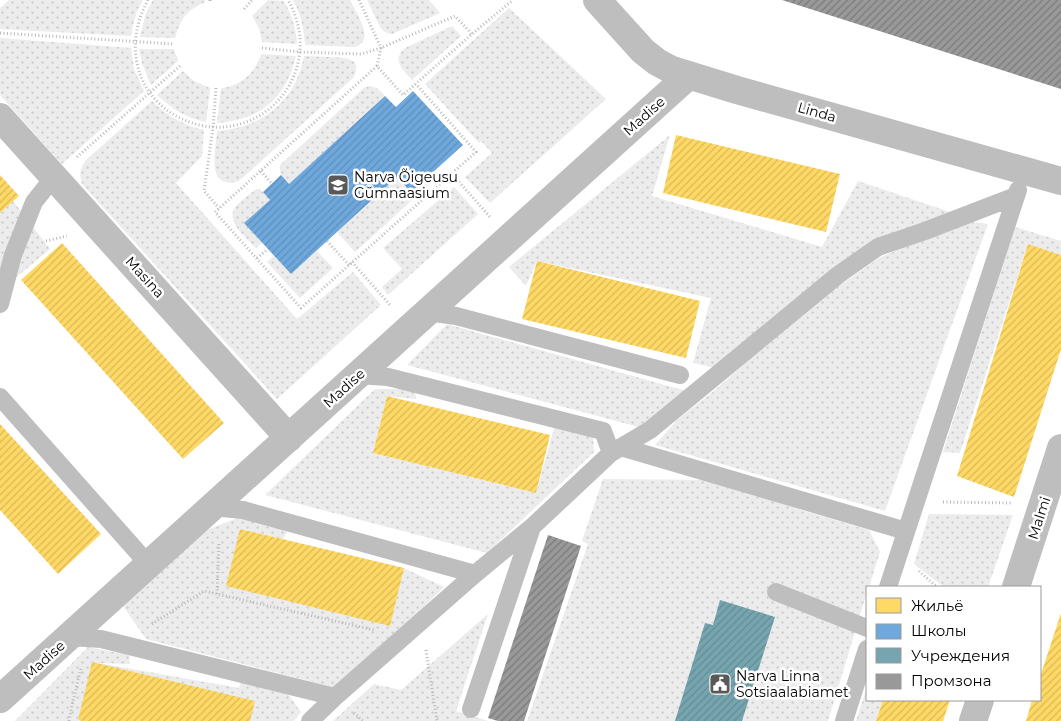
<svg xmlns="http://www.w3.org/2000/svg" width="1061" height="721" viewBox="0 0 1061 721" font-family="Montserrat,sans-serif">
  <defs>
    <pattern id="grass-dots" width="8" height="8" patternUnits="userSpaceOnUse" patternTransform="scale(1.25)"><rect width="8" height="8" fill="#ececec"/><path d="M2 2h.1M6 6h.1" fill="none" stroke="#c9c9c9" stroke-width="1.8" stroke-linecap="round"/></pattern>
    <pattern id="homes-hatch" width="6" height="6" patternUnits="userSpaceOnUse" patternTransform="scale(1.25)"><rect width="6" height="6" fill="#ffd966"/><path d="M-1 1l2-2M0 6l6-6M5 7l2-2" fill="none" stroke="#d9b857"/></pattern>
    <pattern id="schools-hatch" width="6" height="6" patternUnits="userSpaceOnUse" patternTransform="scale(1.25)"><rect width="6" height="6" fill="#6fa8dc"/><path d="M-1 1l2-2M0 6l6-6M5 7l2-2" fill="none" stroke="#5e8fbb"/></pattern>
    <pattern id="public-hatch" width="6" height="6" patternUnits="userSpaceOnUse" patternTransform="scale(1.25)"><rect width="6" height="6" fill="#76a5af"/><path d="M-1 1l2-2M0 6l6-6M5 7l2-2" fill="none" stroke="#648c95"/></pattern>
    <pattern id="industry-hatch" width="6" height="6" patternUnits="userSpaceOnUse" patternTransform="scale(1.25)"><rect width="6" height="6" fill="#999"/><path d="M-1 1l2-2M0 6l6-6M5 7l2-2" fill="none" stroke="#7a7a7a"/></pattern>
  </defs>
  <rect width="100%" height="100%" fill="#fff"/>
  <!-- grass -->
  <path fill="url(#grass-dots)" d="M 9,0 L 143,0 C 136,11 133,23 131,36 L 0,29 L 0,8 Z
    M 153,0 L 205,0 L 205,2 C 186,11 181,18 175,38 L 140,37 L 146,13 Z
    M 268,0 L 284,1 C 292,15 296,28 297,44 L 262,42 L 259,28 L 252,16 Z
    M 293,0 L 350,0 C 356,12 376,41 355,47 L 305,45 C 304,29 301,14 293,0 Z
    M 367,0 L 429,0 L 440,13 L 392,34 C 387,33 383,32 380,27 Z
    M 509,8 L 606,99 L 490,203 L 465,177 L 492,153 L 481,141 L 479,143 L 425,84 Z
    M 452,26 L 461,36 L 412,80 C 403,70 391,60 405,48 Z
    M 0,38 L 131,48 L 134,69 L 144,91 L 62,164 L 0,95 Z
    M 139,49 L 174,49 L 178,61 L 151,85 L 142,63 Z
    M 261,54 L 296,56 C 286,99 260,120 217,123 L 221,88 C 241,86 255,73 261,54 Z
    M 304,56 C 312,56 320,57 328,57 C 342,58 365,56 353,78 L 239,181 C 205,191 216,150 217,131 C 262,128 296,101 304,56 Z
    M 183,71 L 194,81 L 210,88 L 206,122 C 186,118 172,109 157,95 Z
    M 370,86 L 377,88 L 385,96 L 289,184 C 283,178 279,174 280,165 L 364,88 Z
    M 152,101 C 167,116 183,125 204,130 L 202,156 L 176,183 L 297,319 L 353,272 L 381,305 L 277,399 L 82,184 C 79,174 80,169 85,161 Z
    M 670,135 L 652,196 L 822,247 L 858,181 L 953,213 L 878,247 L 723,370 L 693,363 L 711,298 L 537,261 L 526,286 L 509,267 Z
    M 397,177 L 411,192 L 425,180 L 430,184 L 355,252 L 337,232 Z
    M 454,187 L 478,214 L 388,295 L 382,287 L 402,269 L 383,248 Z
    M 256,189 L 260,189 L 270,200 L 245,223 L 262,243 L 256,248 C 246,238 223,220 237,205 C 243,199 250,194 256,189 Z
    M 13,201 L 50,249 L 0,291 L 0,213 Z
    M 963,221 L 988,224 L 885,511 L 655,445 L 677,420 L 715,390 L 806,309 L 879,258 Z
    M 1015,227 L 1061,241 L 1061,255 L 1028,244 L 960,453 L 943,452 Z
    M 317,251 L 333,268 L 300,298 L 267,262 L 274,256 L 291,274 Z
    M 447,324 L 690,392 L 650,430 L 407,365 Z
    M 375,389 L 415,389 L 416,399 L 387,396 L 373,453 L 536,493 L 555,425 L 593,435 L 594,452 L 487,553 L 265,495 Z
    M 603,479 L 715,480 L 804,511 L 869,530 L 880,552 L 869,587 L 867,587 L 867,592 L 828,721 L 527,721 L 588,544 L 582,541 Z
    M 929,514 L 1013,515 L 988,587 L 944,587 L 914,564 Z
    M 243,516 L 288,530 L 283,539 L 241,529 L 227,583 L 404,568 L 444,587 L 340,689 L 146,639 L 123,606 L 204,531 Z
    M 488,614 L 456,711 L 488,721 L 333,721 L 374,684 L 401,690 Z
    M 88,647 L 129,655 L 130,664 L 98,663 L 239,688 L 242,679 L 283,687 L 301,712 L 294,721 L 15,721 Z
    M 867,687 L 867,700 L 883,700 L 876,721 L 856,721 Z"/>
  <!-- homes -->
  <path fill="url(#homes-hatch)" d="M 676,135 L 840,174 L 826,232 L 663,193 Z
    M 0,175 L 19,196 L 0,213 Z
    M 62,243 L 224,423 L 183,459 L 21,280 Z
    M 1028,244 L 1061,255 L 1061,349 L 1014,497 L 957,476 Z
    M 537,261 L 700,301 L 686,358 L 522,319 Z
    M 387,396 L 550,435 L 536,493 L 373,453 Z
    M 0,424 L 101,534 L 58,574 L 0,510 Z
    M 240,529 L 404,568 L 390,626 L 226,586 Z
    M 1061,613 L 1061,721 L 1026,721 L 1032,700 L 1040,700 L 1040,677 Z
    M 92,662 L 255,701 L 250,721 L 83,721 L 78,720 Z
    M 883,700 L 950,700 L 943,721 L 876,721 Z"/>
  <!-- schools -->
  <path fill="url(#schools-hatch)" d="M 413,91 L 463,145 L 411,192 L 397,177 L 291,274 L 244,223 L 270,200 L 263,192 L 281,175 L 289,184 L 385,96 L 396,107 Z"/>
  <!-- public -->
  <path fill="url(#public-hatch)" d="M 720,600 L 775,617 L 742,721 L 675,721 L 705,623 L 713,625 Z"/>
  <!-- industry -->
  <path fill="url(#industry-hatch)" d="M 782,0 L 1061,0 L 1061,89 Z
    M 548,535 L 581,546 L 524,721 L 498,721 L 488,718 Z"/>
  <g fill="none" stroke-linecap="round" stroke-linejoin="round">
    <!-- path -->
    <path stroke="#b9b9b9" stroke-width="3" stroke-dasharray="1 2.5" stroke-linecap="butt" d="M 148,0 C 118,54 143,114 204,126 C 226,130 248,124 265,112 C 279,102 289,89 295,73 C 304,48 301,23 288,0
      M 210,0 L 210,1
      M 359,0 L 381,48 L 377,66 L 403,95 L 472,34 L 513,0
      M 244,9 L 252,0
      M 0,33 L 174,44
      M 262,48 L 300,52 L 361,54 L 381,48 L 455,16 L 472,34
      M 377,66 L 215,212 L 301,308 L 476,152 L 416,84
      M 216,88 L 213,128 L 204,191 L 219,208
      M 77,157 L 180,66
      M 261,171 L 272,184
      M 452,174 L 490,217
      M 46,241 L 67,236
      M 327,241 L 349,265
      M 257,258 L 268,249
      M 352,262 L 390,305
      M 943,502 L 1011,503
      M 919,571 L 937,587
      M 217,594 L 219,542
      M 152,624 L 204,591 L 374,630
      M 426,650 L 437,721
      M 354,713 L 363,721
      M 69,721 L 72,705 L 81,668"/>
    <!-- service -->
    <path stroke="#bebebe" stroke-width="18" d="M 0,304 L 13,255 L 34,202 L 54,177
      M 427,312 L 456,316 L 680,375
      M 0,397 L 149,565
      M 621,447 L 906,531
      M 611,453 L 650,430 L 838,275 L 878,247 L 925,231 L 1016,196
      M 212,507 L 243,510 L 475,574
      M 888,587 L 1018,190
      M 776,592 L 867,628
      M 69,637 L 101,639 L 335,697
      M 471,709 L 532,527
      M 310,721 L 335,697 L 475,574 L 532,527 L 611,453 L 603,431 L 388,377 L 358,375
      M 844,721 L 867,649"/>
    <!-- minor -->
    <path stroke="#bebebe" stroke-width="28" d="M 597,0 L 643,51 L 657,62 L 672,70 L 737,90 L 1061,181
      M 0,117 L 289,438
      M 1016,587 L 1061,448
      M 0,699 L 688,76
      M 973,721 L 980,700"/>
  </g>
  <!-- icons -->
  <defs>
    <g id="school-square" transform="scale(1.125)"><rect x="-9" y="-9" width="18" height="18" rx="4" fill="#595959" stroke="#fff"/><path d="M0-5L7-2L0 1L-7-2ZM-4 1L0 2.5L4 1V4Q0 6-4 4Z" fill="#fff"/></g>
    <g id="civic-square" transform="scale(1.125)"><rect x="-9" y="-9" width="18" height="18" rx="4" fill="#595959" stroke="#fff"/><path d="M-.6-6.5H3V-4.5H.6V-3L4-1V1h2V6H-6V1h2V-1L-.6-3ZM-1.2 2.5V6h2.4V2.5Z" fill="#fff"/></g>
  </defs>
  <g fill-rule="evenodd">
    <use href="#school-square" x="338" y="185"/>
    <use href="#civic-square" x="720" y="684"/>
  </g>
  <g text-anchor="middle" stroke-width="5" stroke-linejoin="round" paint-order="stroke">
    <!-- street labels -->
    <g font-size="14" fill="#000" stroke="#fff">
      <text transform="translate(817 112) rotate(16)" y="5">Linda</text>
      <text transform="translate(644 116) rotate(-42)" y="5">Madise</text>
      <text transform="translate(145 277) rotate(48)" y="5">Masina</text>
      <text transform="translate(344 388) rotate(-42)" y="5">Madise</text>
      <text transform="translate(1039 518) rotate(-72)" y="5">Malmi</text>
      <text transform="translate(44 660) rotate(-42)" y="5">Madise</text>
    </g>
    <!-- poi labels -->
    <g font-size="14" fill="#000" stroke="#fff" text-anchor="start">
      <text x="354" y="182">Narva Õigeusu<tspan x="354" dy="16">Gümnaasium</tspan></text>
      <text x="736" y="681">Narva Linna<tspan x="736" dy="16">Sotsiaalabiamet</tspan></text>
    </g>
  </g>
  <!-- legend -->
  <rect x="866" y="586" width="175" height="115" fill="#ffffff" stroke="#999999"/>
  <rect x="876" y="598" width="25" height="15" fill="#ffd966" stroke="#999999"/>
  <text x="911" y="611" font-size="15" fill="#000000">Жильё</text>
  <rect x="876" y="624" width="25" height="15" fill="#6fa8dc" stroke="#999999"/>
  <text x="911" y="636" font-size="15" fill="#000000">Школы</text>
  <rect x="876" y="648" width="25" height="15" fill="#76a5af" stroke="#999999"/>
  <text x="911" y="661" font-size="15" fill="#000000">Учреждения</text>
  <rect x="876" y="674" width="25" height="15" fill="#999999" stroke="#999999"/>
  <text x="911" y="686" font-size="15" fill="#000000">Промзона</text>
</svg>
